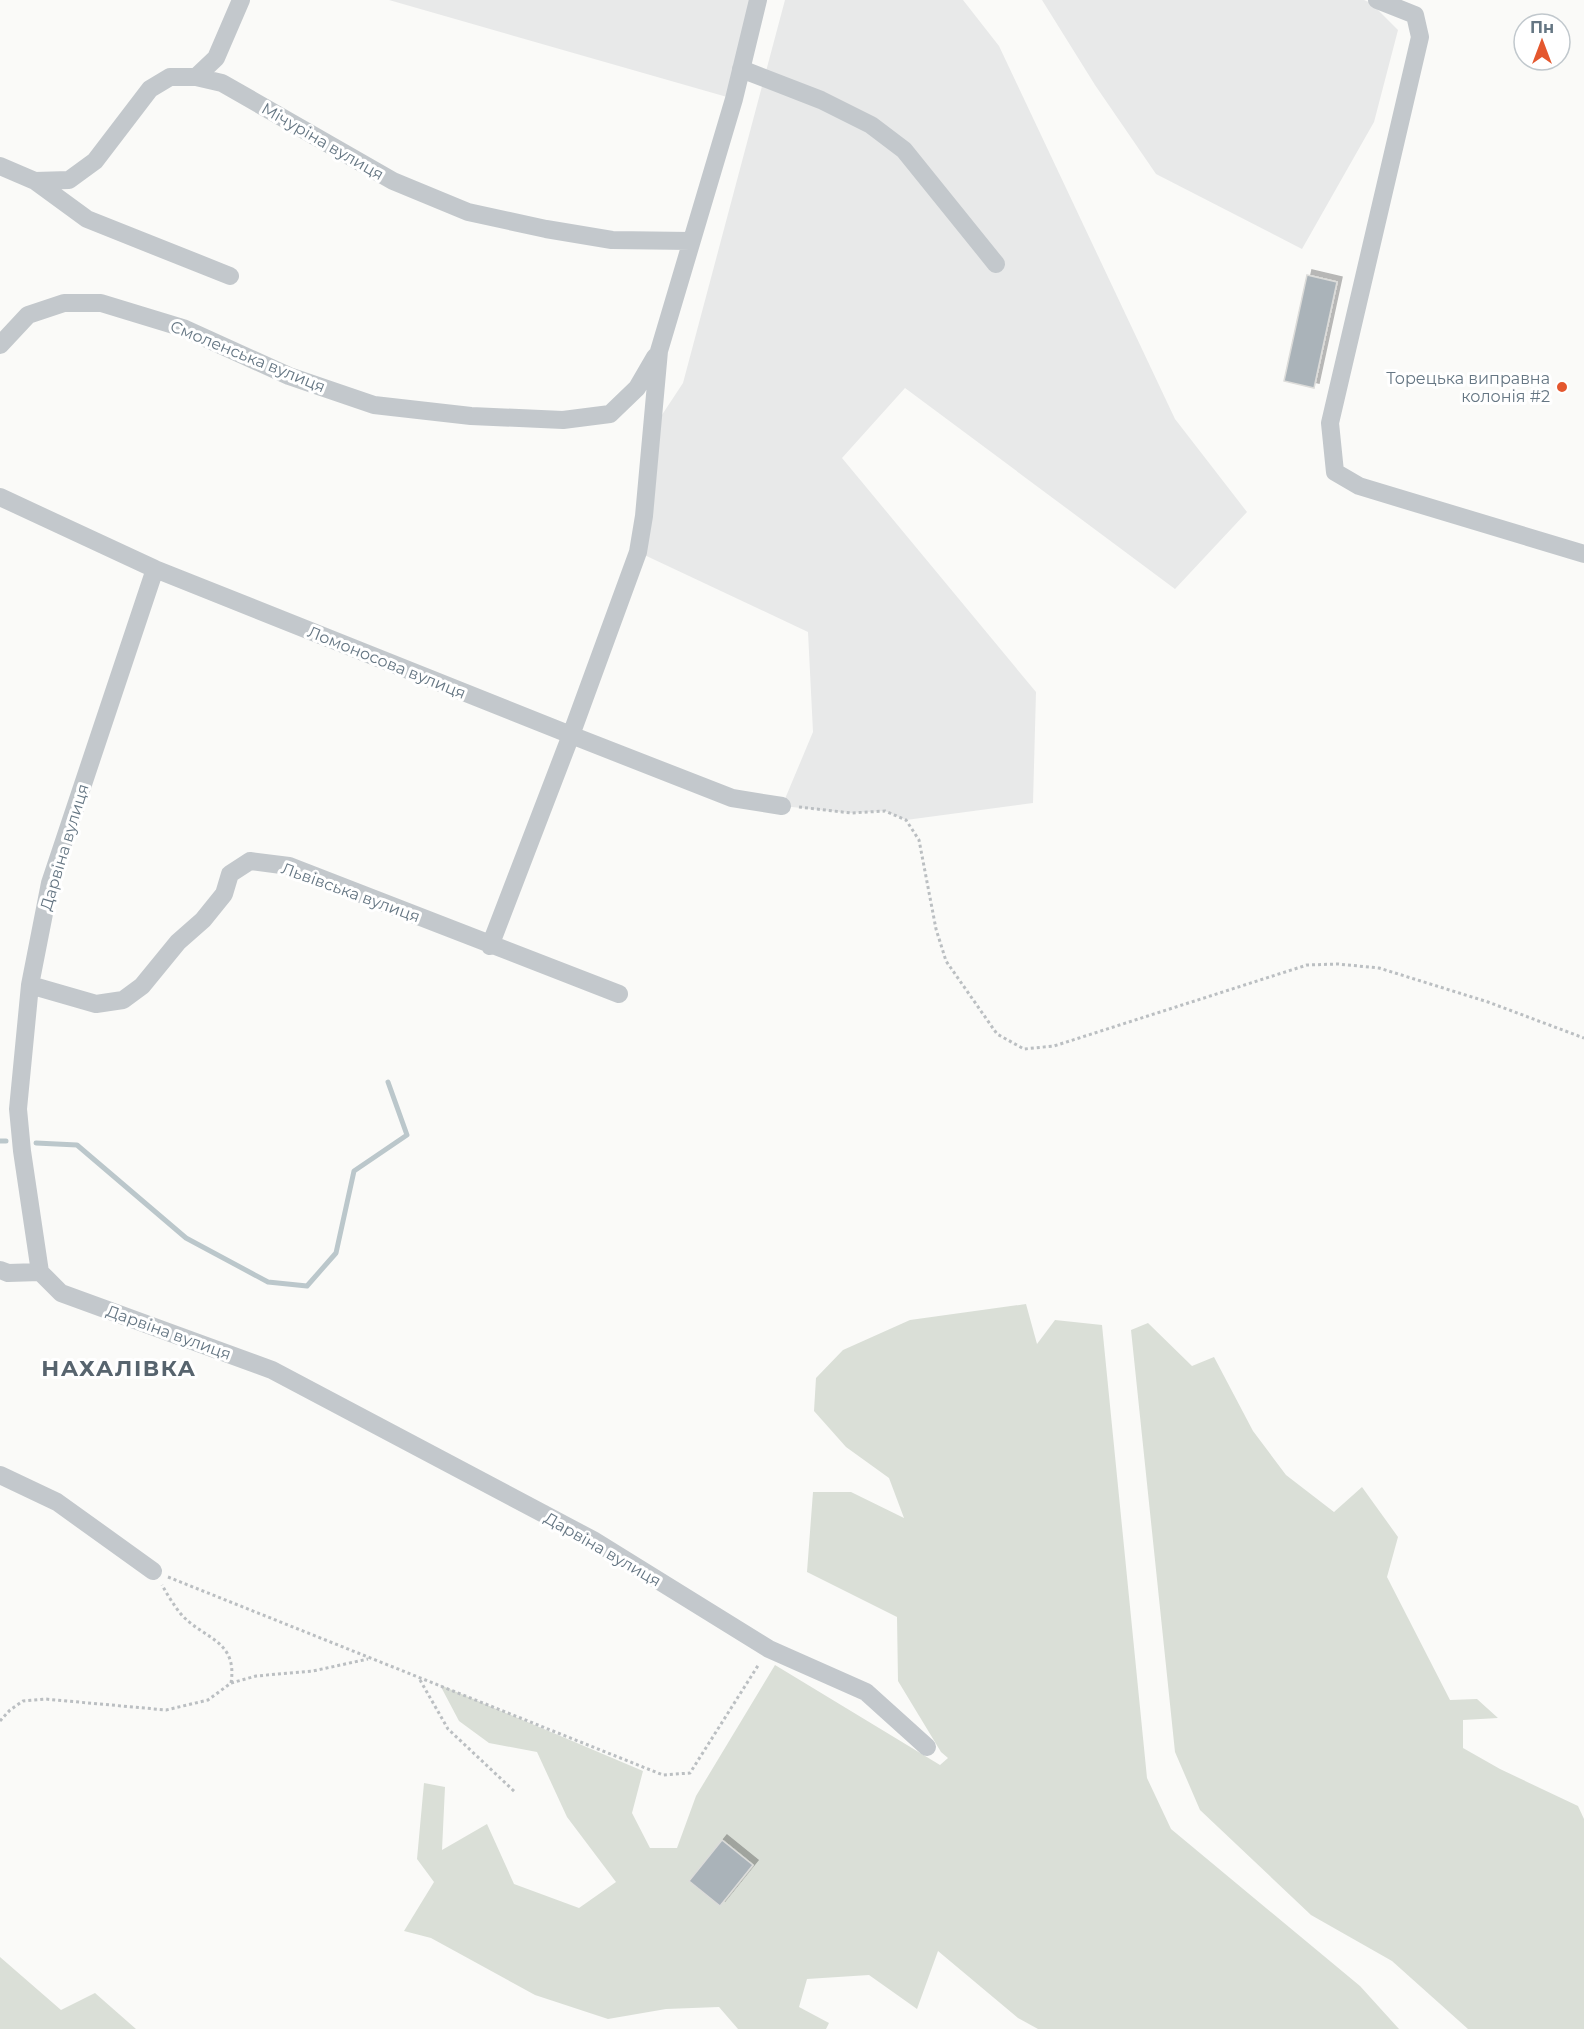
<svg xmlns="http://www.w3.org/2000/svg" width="1584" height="2029" viewBox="0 0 1584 2029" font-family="Montserrat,sans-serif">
  <defs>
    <filter id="shadow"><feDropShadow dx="5" dy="-5" stdDeviation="0" flood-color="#0004"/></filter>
  </defs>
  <rect width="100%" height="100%" fill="#fafaf8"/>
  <!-- built -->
  <path fill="#e8e9e9" d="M 389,0 L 758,0 L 734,99 Z
    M 785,0 L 963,0 L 999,46 L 1175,419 L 1247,512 L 1175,589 L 905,388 L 842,458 L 1036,692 L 1033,803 L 906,820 L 885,811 L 851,813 L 782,806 L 813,732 L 808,632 L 638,552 L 652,430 L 683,383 Z
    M 1042,0 L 1364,0 L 1371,3 L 1398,30 L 1374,122 L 1302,249 L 1156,174 L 1095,85 Z"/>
  <!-- green -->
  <path fill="#dadfd7" d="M 1026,1304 L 1037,1344 L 1055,1320 L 1102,1325 L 1147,1778 L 1171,1829 L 1360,1986 L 1399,2029 L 1038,2029 L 1018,2018 L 938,1951 L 917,2009 L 869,1975 L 807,1979 L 799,2007 L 829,2023 L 826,2029 L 738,2029 L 719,2007 L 666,2009 L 608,2019 L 535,1995 L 431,1938 L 404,1931 L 434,1882 L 417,1859 L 424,1783 L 445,1787 L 442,1850 L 487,1824 L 514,1884 L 579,1908 L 616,1882 L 567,1817 L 537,1752 L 489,1743 L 459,1721 L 440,1685 L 643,1771 L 632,1813 L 650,1848 L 677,1848 L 696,1796 L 775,1665 L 940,1765 L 948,1758 L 941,1752 L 898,1681 L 897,1617 L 807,1572 L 813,1492 L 851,1492 L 904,1518 L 889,1478 L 846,1447 L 814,1411 L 816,1378 L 843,1350 L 910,1320 Z
    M 1148,1323 L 1192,1366 L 1214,1357 L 1253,1431 L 1286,1475 L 1334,1512 L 1362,1487 L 1398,1537 L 1387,1577 L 1450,1700 L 1477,1699 L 1498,1718 L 1463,1720 L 1463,1748 L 1500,1769 L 1578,1806 L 1584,1819 L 1584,2029 L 1468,2029 L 1392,1961 L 1311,1915 L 1200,1810 L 1175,1752 L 1131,1330 Z
    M 0,1957 L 61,2010 L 95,1993 L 136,2029 L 0,2029 Z"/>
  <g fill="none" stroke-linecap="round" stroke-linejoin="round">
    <!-- stream -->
    <path stroke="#bbc7cb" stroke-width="5" d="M 0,1141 L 6,1141
      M 36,1143 L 77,1145 L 186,1238 L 268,1282 L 307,1286 L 336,1253 L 354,1171 L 407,1135 L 388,1082"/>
  </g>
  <!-- building -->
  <path fill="#aab3b9" stroke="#dcdcda" stroke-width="1.5" filter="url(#shadow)" d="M 1307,275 L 1337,282 L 1314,388 L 1284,381 Z
    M 722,1840 L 753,1865 L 720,1906 L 689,1881 Z"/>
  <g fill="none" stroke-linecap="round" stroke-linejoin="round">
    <!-- path -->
    <path stroke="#bbbfc2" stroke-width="3" stroke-dasharray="3 3" stroke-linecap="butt" d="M 799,807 L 851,813 L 885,811 L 906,820 L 919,840 L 936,929 L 946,961 L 997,1034 L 1024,1049 L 1054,1046 L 1307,965 L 1338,964 L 1379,968 L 1488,1002 L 1584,1038
      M 168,1577 L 663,1775 L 690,1773 L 759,1664
      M 420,1680 L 448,1729 L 515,1792
      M 231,1683 L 256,1676 L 313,1671 L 368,1659
      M 0,1721 L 10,1710 L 23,1701 L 45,1699 L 166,1710 L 208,1700 L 231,1683 C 238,1639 202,1639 180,1613 C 173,1604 167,1594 162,1585"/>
    <!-- minor -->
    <path stroke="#c3c8cc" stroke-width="18" d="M 1377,0 L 1415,15 L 1420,37 L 1330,423 L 1335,472 L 1359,486 L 1584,554
      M 741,69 L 821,100 L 871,125 L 904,150 L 996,264
      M 196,77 L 216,58 L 241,0
      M 0,166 L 35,181 L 69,180 L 95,161 L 150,89 L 170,77 L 196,77 L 222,83 L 393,181 L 468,212 L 546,229 L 612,240 L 691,241
      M 35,181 L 87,219 L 230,276
      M 0,345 L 28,315 L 64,303 L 101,303 L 183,328 L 289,376 L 374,405 L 471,416 L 563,420 L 610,414 L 637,388 L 655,357
      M 0,497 L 155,569 L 571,735 L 732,798 L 782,806
      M 155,569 L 50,883 L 30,985 L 18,1109 L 22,1151 L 40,1272 L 61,1293 L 272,1370 L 593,1540 L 769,1649 L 866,1692 L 927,1747
      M 490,946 L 571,735 L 638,552 L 644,516 L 659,351 L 734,99 L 758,0
      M 30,985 L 96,1004 L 123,1000 L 142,986 L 178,942 L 203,920 L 224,894 L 230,874 L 250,861 L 289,866 L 619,994
      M 0,1270 L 8,1273 L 40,1272
      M 0,1475 L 57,1502 L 153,1571"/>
  </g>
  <!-- markers -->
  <circle fill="#e4572e" stroke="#fff" stroke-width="2" cx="1562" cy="387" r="6"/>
  <g text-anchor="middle" stroke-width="6" stroke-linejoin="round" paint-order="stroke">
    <!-- street labels -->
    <g font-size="16" fill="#657683" stroke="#fff">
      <text transform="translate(323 141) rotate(30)" y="6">Мічуріна вулиця</text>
      <text transform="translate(248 356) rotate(22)" y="6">Смоленська вулиця</text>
      <text transform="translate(387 662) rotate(22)" y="6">Ломоносова вулиця</text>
      <text transform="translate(64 847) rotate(-73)" y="6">Дарвіна вулиця</text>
      <text transform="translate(351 892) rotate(20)" y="6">Львівська вулиця</text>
      <text transform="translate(169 1332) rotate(20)" y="6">Дарвіна вулиця</text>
      <text transform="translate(603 1549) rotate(30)" y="6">Дарвіна вулиця</text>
    </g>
    <!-- poi labels -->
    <g font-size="16" fill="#657683" stroke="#fff" text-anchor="end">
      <text x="1550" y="384">Торецька виправна<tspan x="1550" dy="18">колонія #2</tspan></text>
    </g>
    <!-- district labels -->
    <g font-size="22" font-weight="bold" letter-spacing="1.5" fill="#57646e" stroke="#fff">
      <text x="119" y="1376">НАХАЛІВКА</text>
    </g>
  </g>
  <!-- north arrow -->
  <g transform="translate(1542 42)"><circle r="28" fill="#ffffff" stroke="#c1c8cd" stroke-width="1.5"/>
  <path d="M0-4.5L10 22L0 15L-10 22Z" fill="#e4572e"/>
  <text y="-9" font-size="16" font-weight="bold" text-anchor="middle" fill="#657683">Пн</text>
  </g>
</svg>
